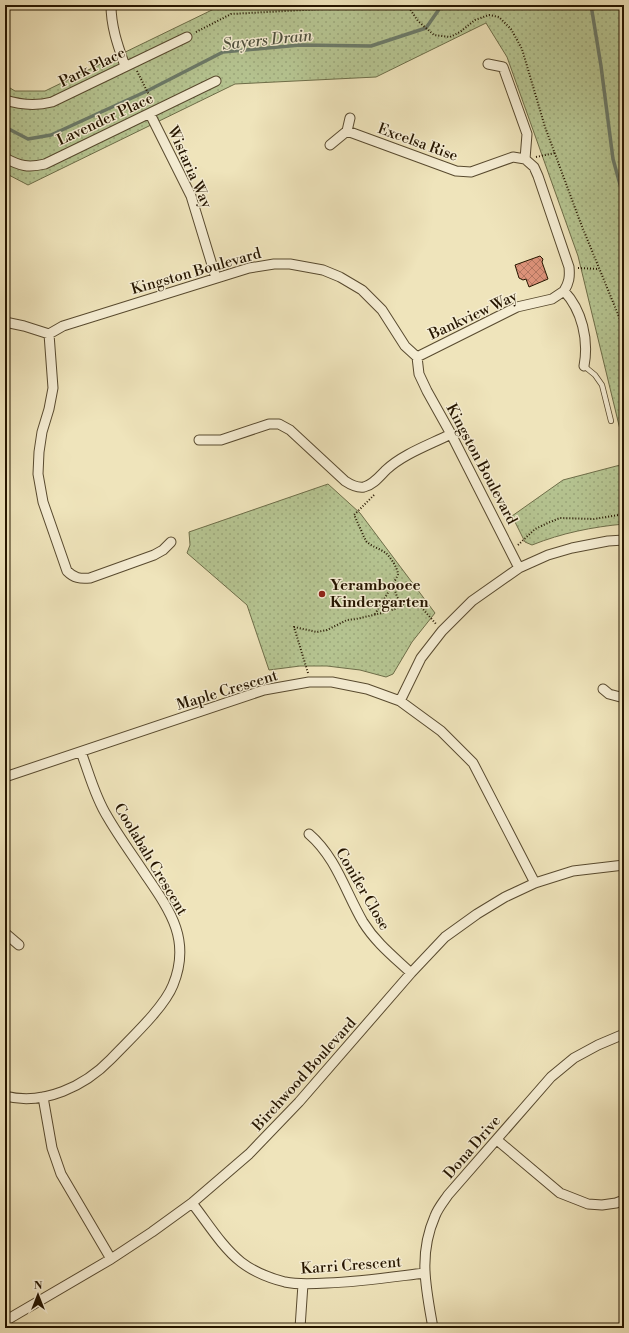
<svg xmlns="http://www.w3.org/2000/svg" width="629" height="1333" viewBox="0 0 629 1333" font-family="'Libre Bodoni',serif">
  <defs>
    <pattern id="park-dots" width="8" height="8" patternUnits="userSpaceOnUse"><rect width="8" height="8" fill="#b6c592"/><path d="M2 2h.1M6 6h.1" fill="none" stroke="#9ca87c" stroke-width="1.8" stroke-linecap="round"/></pattern>
    <pattern id="building-cross-hatch" width="8" height="8" patternUnits="userSpaceOnUse"><rect width="8" height="8" fill="#dd937a"/><path d="M0 0l8 8M0 8l8-8" fill="none" stroke="#b37762"/></pattern>
  </defs>
  <rect width="100%" height="100%" fill="#efe4bb"/>
  <filter id="stains"><feTurbulence type="fractalNoise" baseFrequency=".005" numOctaves="4"/><feColorMatrix values="0 0 0 0 .2 0 0 0 0 .09 0 0 0 0 .02 0 0 0 .5 -.17"/></filter>
  <radialGradient id="worn" r=".72"><stop offset=".6" stop-color="#630" stop-opacity="0"/><stop offset="1" stop-color="#630" stop-opacity=".3"/></radialGradient>
  <!-- park -->
  <path fill="url(#park-dots)" stroke="#6e6e49" d="M 279,5 L 624,5 L 624,446 L 578,256 L 507,57 L 486,23 L 376,77 L 235,84 L 28,185 L 5,173 L 5,85 L 15,91 L 45,91 L 216,8 Z
    M 624,464 L 624,524 C 592,527 562,533 532,545 L 525,542 L 512,516 L 563,480 Z
    M 328,484 L 360,513 L 435,613 L 412,642 L 393,674 L 386,677 L 360,670 L 327,666 L 300,666 L 269,670 L 247,605 L 187,553 L 190,545 L 189,532 Z"/>
  <g fill="none" stroke-linecap="round" stroke-linejoin="round">
    <!-- stream -->
    <path stroke="#6c7b6a" stroke-width="3.5" d="M 591,5 L 601,66 L 613,159 L 624,199
      M 5,127 L 28,139 L 51,135 L 147,91 L 223,52 L 300,45 L 371,46 L 426,28 L 442,5"/>
  </g>
  <!-- building -->
  <path fill="url(#building-cross-hatch)" stroke="#261600" d="M 540,256 L 543,259 L 542,262 L 548,279 L 529,287 L 526,279 L 523,280 L 519,278 L 515,265 Z"/>
  <g fill="none" stroke-linecap="round" stroke-linejoin="round">
    <!-- lane casing -->
    <g stroke="#584a2f" stroke-width="6">
      <path id="lane" d="M 584,366 L 595,375 L 602,385 L 611,421"/>
    </g>
    <!-- street casing -->
    <g stroke="#584a2f" stroke-width="11">
      <path id="street" d="M 111,5 C 111,27 118,46 125,66
        M 488,64 L 503,67 L 527,134 L 525,159 L 534,167 L 538,176 L 569,267 C 570,277 569,283 564,291 C 582,310 589,340 584,366
        M 5,100 C 21,105 36,106 52,102 L 187,37
        M 150,114 L 191,196 L 216,278
        M 347,131 L 456,171 L 471,172 L 513,157 L 525,159
        M 330,145 L 347,131 L 350,118
        M 5,158 C 20,166 28,168 45,164 L 216,81
        M 5,322 L 24,326 L 49,334 L 63,326 L 249,268 L 274,264 L 290,264 L 323,270 L 340,277 L 362,290 L 382,310 L 405,346 L 417,357 L 419,374 L 427,391 L 451,434 L 519,568
        M 49,334 L 53,388 L 49,409 L 42,432 L 39,452 L 38,474 L 43,502 L 67,571 C 74,578 80,579 90,578 L 154,555 L 163,550 L 171,542
        M 417,357 L 517,307 L 552,299 L 564,291
        M 199,440 L 221,440 L 269,424 L 279,424 L 290,430 L 345,481 C 351,485 357,488 364,487 C 373,485 380,476 386,470 C 403,454 429,445 451,434
        M 603,689 L 609,694 L 624,698
        M 400,701 L 421,658 L 442,631 L 472,601 L 519,568 L 548,555 L 572,548 L 608,541 L 624,540
        M 5,777 L 264,690 L 309,682 L 332,682 L 367,689 L 400,701 L 441,731 L 473,763 L 535,883
        M 309,834 C 336,857 346,893 363,922 C 376,943 394,957 411,973
        M 5,933 L 19,945
        M 5,1096 C 44,1106 85,1086 111,1059 C 129,1040 164,1008 173,985 C 191,941 171,912 147,877 C 134,857 119,837 107,816 C 95,797 89,773 81,752
        M 43,1097 L 52,1148 L 61,1174 L 111,1259
        M 497,1140 L 560,1193 L 588,1204 L 602,1205 L 616,1203 L 624,1200
        M 192,1203 C 207,1222 222,1247 241,1262 C 254,1272 269,1278 285,1282 C 299,1285 313,1284 327,1283 C 360,1282 392,1277 424,1273
        M 5,1321 L 111,1259 L 152,1232 L 192,1203 L 249,1154 L 299,1102 L 411,973 L 445,937 L 477,914 L 505,897 L 535,883 L 573,871 L 624,865
        M 300,1328 L 303,1284
        M 433,1328 C 426,1288 418,1255 435,1216 C 438,1208 444,1201 448,1195 L 551,1077 L 574,1058 L 598,1045 L 624,1034"/>
    </g>
    <!-- path -->
    <path stroke="#261600" stroke-width="2" stroke-dasharray="1 2" stroke-linecap="butt" d="M 407,5 L 418,21 L 434,35 L 450,37 L 460,32 L 475,20 L 489,15 L 499,17 L 511,29 L 522,49 L 545,127 L 581,224 L 624,329
      M 196,32 L 231,14 L 357,7 L 361,5
      M 137,71 L 152,101
      M 536,157 L 555,153
      M 578,268 L 599,269
      M 374,495 L 354,515 C 357,520 365,541 367,542 C 373,547 380,549 386,553 C 391,558 397,567 398,574 C 398,577 378,609 375,614
      M 518,545 L 535,529 L 550,522 L 560,518 L 594,519 L 624,514
      M 393,583 L 397,597 L 404,605
      M 308,673 L 294,627 L 317,632 L 327,630 L 347,620 L 356,619 L 382,613 L 404,606 L 412,606 L 422,608 L 436,624"/>
    <!-- lane -->
    <use href="#lane" stroke="#f5edd3" stroke-width="4.5"/>
    <!-- street -->
    <use href="#street" stroke="#f5edd3" stroke-width="9"/>
  </g>
  <!-- markers -->
  <circle fill="#8f2418" stroke="#f5edd3" stroke-width="1.5" cx="322" cy="594" r="4"/>
  <g text-anchor="middle" stroke-width="3" stroke-linejoin="round" paint-order="stroke">
    <!-- street labels -->
    <g font-size="15" fill="#261600" stroke="#f5edd3">
      <text transform="translate(92 67) rotate(-26)" y="5">Park Place</text>
      <text transform="translate(105 119) rotate(-25)" y="5">Lavender Place</text>
      <text transform="translate(418 142) rotate(20)" y="5">Excelsa Rise</text>
      <text transform="translate(190 167) rotate(66)" y="5">Wistaria Way</text>
      <text transform="translate(196 271) rotate(-16)" y="5">Kingston Boulevard</text>
      <text transform="translate(473 315) rotate(-25)" y="5">Bankview Way</text>
      <text transform="translate(482 464) rotate(62)" y="5">Kingston Boulevard</text>
      <text transform="translate(227 690) rotate(-17)" y="5">Maple Crescent</text>
      <text transform="translate(151 859) rotate(59)" y="5">Coolabah Crescent</text>
      <text transform="translate(363 889) rotate(60)" y="5">Conifer Close</text>
      <text transform="translate(304 1074) rotate(-48)" y="5">Birchwood Boulevard</text>
      <text transform="translate(472 1147) rotate(-49)" y="5">Dona Drive</text>
      <text transform="translate(351 1265) rotate(-4)" y="5">Karri Crescent</text>
    </g>
    <!-- poi labels -->
    <g font-size="15" font-weight="bold" fill="#261600" stroke="#f5edd3" text-anchor="start">
      <text x="330" y="590">Yerambooee<tspan x="330" dy="17">Kindergarten</tspan></text>
    </g>
    <!-- water labels -->
    <g font-size="16" font-style="italic" fill="#4f513e" stroke="#f5edd3">
      <text transform="translate(267 39) rotate(-6)" y="6">Sayers Drain</text>
    </g>
  </g>
  <!-- margin -->
  <rect width="629" height="1333" fill="none" stroke="#efe4bb" stroke-width="20"/>
  <rect x="6" y="6" width="617" height="1321" fill="none" stroke="#261600" stroke-width="2"/>
  <rect x="10" y="10" width="609" height="1313" fill="none" stroke="#261600"/>
  <!-- north arrow -->
  <g transform="translate(38 1295)" stroke="#f5edd3" stroke-width="3" paint-order="stroke">
  <path d="M0-3L7 15L0 10L-7 15Z" fill="#261600"/>
  <text y="-6" font-size="11" font-weight="bold" text-anchor="middle" fill="#261600">N</text>
  </g>
  <rect width="100%" height="100%" filter="url(#stains)"/>
  <rect width="100%" height="100%" fill="url(#worn)"/>
</svg>
